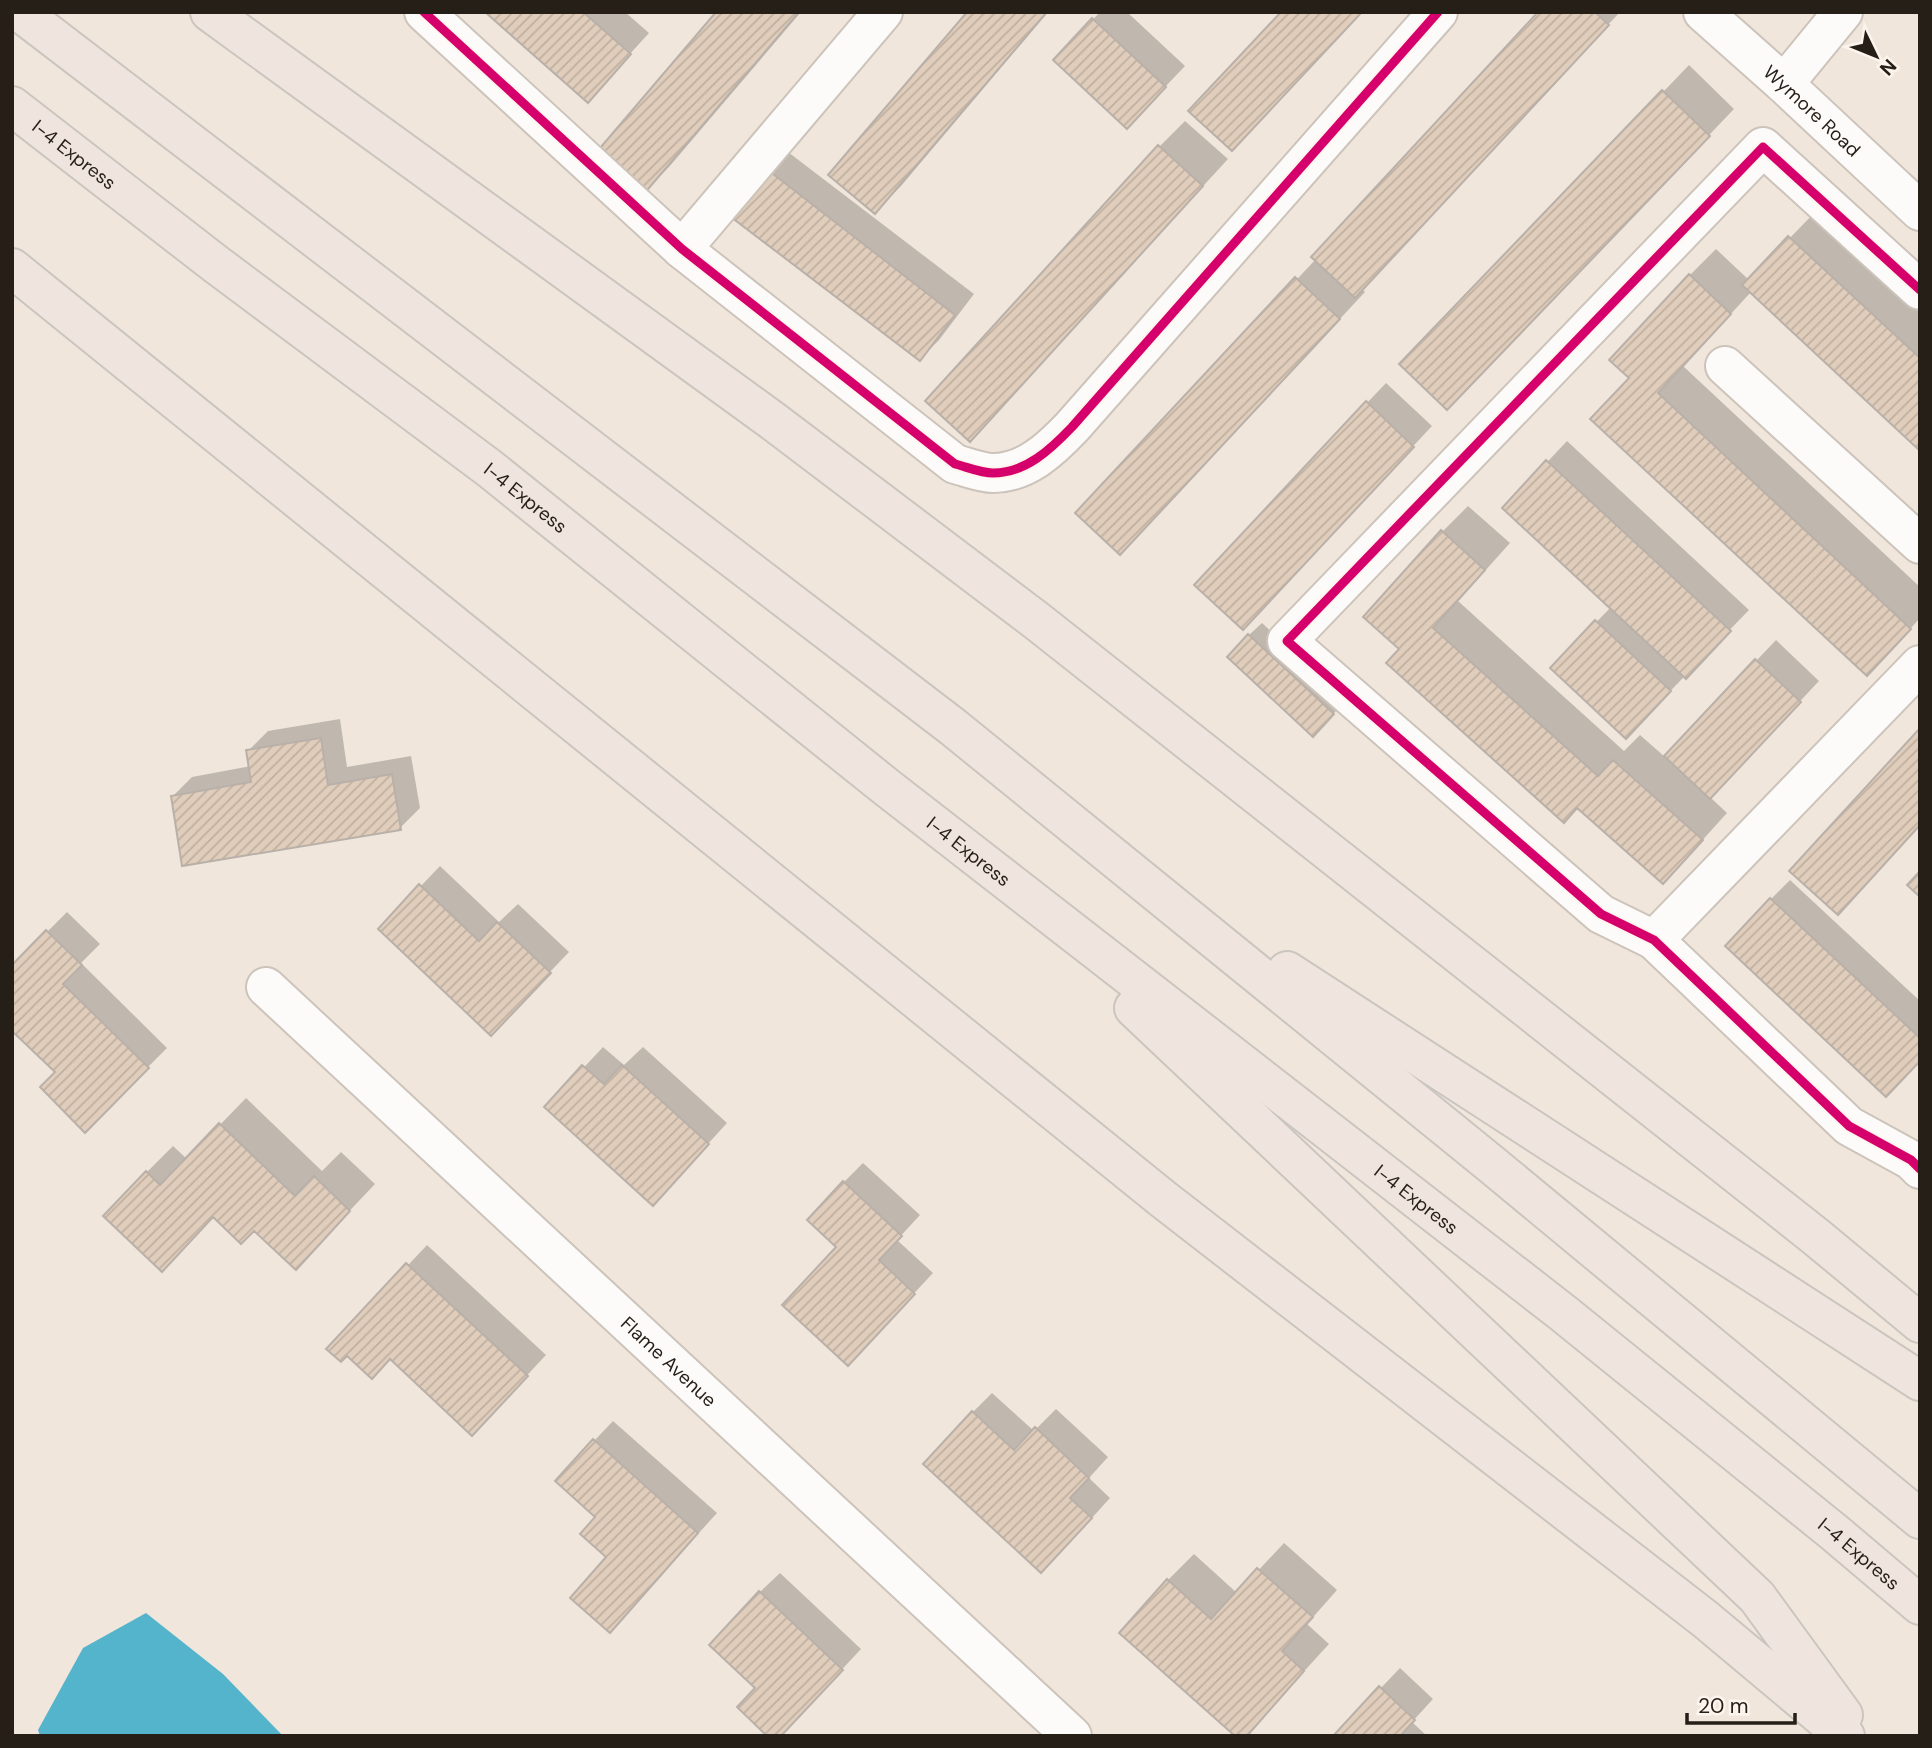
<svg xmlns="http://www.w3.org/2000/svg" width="1932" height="1748" viewBox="0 0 1932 1748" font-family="'DM Sans',sans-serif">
  <defs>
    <pattern id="building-hatch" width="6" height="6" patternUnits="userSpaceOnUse" patternTransform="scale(1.75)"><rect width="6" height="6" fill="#e0cdbb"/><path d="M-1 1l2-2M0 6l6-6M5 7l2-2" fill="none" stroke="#c0b0a0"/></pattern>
  </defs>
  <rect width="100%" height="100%" fill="#f1e6db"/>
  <!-- water -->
  <path fill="#54b4cb" d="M 146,1613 L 223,1674 L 283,1736 L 40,1736 L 38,1730 L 83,1648 Z"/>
  <!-- shadow -->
  <path fill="#0003" d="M 488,12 L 625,12 L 649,33 L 588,100 Z
    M 718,12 L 801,12 L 669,167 L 643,193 Z
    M 969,12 L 1048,12 L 901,186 L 875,212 Z
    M 1100,12 L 1127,12 L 1185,66 L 1146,107 L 1055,60 Z
    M 1540,12 L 1620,12 L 1362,289 L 1365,292 L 1146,527 L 1077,513 L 1316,259 Z
    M 1689,65 L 1734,109 L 1473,382 L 1402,364 Z
    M 1185,121 L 1228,159 L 970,440 L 1159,147 Z
    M 788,152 L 974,294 L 939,340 L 920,359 L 734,217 Z
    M 1816,211 L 1920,308 L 1920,448 L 1751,292 L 1683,366 L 1920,587 L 1920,618 L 1893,648 L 1631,378 L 1690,275 L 1716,249 L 1749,280 Z
    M 1386,383 L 1432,426 L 1262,608 L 1367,403 Z
    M 1567,441 L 1749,610 L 1645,717 L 1552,668 L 1611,607 L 1504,508 Z
    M 1468,506 L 1510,543 L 1458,601 L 1624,751 L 1640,735 L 1665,757 L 1776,640 L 1819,681 L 1710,797 L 1727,813 L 1688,856 L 1401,649 L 1443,531 Z
    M 1262,623 L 1346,700 L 1326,722 L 1249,635 Z
    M 340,719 L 347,767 L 411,756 L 420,808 L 400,828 L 173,796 L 192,777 L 251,766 L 248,751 L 268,731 Z
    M 440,866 L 499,922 L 518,904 L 569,952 L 510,1014 L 380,929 Z
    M 1790,880 L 1920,1001 L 1920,1060 L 1771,899 Z
    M 67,912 L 100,944 L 81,963 L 167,1048 L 85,1130 L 57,1072 L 12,967 Z
    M 603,1047 L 624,1065 L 643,1047 L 727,1123 L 653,1204 L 547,1107 Z
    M 246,1098 L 322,1171 L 341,1152 L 375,1184 L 321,1241 L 254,1228 L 214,1216 L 188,1244 L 147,1172 L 173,1146 L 187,1159 Z
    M 863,1163 L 920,1215 L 897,1240 L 933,1273 L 867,1344 L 838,1247 L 844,1182 Z
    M 427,1245 L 546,1355 L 491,1414 L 391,1357 L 347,1353 L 329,1349 Z
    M 992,1393 L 1034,1431 L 1056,1409 L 1108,1457 L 1089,1478 L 1110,1498 L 1061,1552 L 973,1412 Z
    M 613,1421 L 717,1513 L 610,1631 L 608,1557 L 597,1516 L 594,1441 Z
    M 1284,1543 L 1337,1590 L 1307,1624 L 1329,1644 L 1245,1736 L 1168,1580 L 1194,1554 L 1237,1593 Z
    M 780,1573 L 861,1649 L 794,1721 L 757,1688 L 760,1592 Z
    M 1400,1668 L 1433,1699 L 1412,1722 L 1427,1736 L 1335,1736 Z"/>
  <!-- building -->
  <path fill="url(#building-hatch)" stroke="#b9b1a9" stroke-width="2" d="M 485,12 L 583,12 L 631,54 L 588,103 Z
    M 716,12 L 799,12 L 643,195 L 595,154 Z
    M 967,12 L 1047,12 L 875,214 L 828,175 Z
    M 1281,12 L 1362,12 L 1232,151 L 1188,111 Z
    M 1538,12 L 1595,12 L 1609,25 L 1355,298 L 1311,257 Z
    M 1092,18 L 1166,87 L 1127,129 L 1053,60 Z
    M 1662,90 L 1710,136 L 1447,410 L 1399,364 Z
    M 1158,145 L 1203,186 L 970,442 L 925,401 Z
    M 768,170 L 955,315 L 920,361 L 731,217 Z
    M 1788,236 L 1920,358 L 1920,451 L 1742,285 Z
    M 1689,274 L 1731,314 L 1658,393 L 1911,629 L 1867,676 L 1590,419 L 1629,378 L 1609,360 Z
    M 1295,277 L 1340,319 L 1120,555 L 1075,513 Z
    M 1366,401 L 1414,447 L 1243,630 L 1194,585 Z
    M 1546,460 L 1731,631 L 1686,679 L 1502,508 Z
    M 1441,530 L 1485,570 L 1433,628 L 1598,776 L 1613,760 L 1703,840 L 1663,884 L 1577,808 L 1564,823 L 1386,663 L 1399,649 L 1363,617 Z
    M 1595,620 L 1671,691 L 1626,739 L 1550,668 Z
    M 1248,634 L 1334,714 L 1313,737 L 1227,657 Z
    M 1755,659 L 1801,702 L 1710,799 L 1664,756 Z
    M 1920,728 L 1920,825 L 1838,915 L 1789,871 Z
    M 321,738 L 328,785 L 392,774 L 401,830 L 182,866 L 171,796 L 251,782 L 246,750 Z
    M 1920,871 L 1920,897 L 1907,885 Z
    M 419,884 L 479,941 L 497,922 L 551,973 L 491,1036 L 378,929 Z
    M 1770,898 L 1920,1038 L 1920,1061 L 1886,1097 L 1725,946 Z
    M 46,930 L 82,965 L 63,984 L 149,1068 L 85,1133 L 40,1087 L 55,1072 L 12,1031 L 12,965 Z
    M 582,1065 L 604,1084 L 622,1065 L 709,1144 L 653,1206 L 544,1107 Z
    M 219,1123 L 295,1196 L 314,1176 L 350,1211 L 296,1270 L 254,1231 L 241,1244 L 213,1217 L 162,1272 L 103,1216 L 146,1171 L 160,1185 Z
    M 843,1181 L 902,1236 L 879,1260 L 915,1294 L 848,1366 L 782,1305 L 836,1247 L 807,1220 Z
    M 406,1263 L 528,1376 L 472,1436 L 390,1359 L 372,1379 L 347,1356 L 341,1362 L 326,1349 Z
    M 972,1411 L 1014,1450 L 1035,1427 L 1089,1478 L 1070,1498 L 1092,1518 L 1041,1573 L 923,1464 Z
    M 593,1439 L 698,1533 L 610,1633 L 570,1598 L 606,1557 L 580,1534 L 595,1517 L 555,1481 Z
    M 1257,1568 L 1313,1617 L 1282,1651 L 1304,1671 L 1247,1736 L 1235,1736 L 1119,1633 L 1167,1579 L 1211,1619 Z
    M 759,1591 L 843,1670 L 781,1736 L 767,1736 L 737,1707 L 755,1688 L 709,1645 Z
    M 1379,1686 L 1415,1720 L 1400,1736 L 1333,1736 Z"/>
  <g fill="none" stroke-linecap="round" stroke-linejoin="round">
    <!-- street casing -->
    <g stroke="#ccc4bb" stroke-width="42">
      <g id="street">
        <path d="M 424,12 L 682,249 L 955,464 C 967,467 981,473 993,473 C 1026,473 1051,449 1072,427 L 1438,12"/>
        <path d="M 1784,84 L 1843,12"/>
        <path d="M 682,249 L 883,12"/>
        <path d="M 1920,290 L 1763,147 L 1287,641 L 1601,914 L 1654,940 L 1849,1126 L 1911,1160 L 1920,1169"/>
        <path d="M 1725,366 L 1920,544"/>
        <path d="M 1654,940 L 1920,665"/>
        <path id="s1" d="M 266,987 L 1072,1736"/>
      </g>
    </g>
    <!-- secondary casing -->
    <g stroke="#ccc4bb" stroke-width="42">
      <g id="secondary">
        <path id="s2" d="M 1703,12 L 1784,84 L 1920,211"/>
      </g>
    </g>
    <!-- highway casing -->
    <g stroke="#cbc5c0" stroke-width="42">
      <g id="highway">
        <path d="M 20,12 L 953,727 L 1491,1164 L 1920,1519"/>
        <path d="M 210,12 L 773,421 L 1037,621 L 1815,1236 L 1920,1323"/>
        <path id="s3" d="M 12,106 L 217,265 L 489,468 L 885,786 L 1563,1313 L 1835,1533 L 1920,1605"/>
        <path d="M 12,268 L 1163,1199 L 1705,1619 L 1845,1736"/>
        <path d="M 1287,971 L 1920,1381"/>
        <path d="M 1134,1008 L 1757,1597 L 1843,1715"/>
      </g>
    </g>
    <!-- street -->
    <use href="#street" stroke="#fdfbfa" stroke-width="38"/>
    <!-- secondary -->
    <use href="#secondary" stroke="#fdfbfa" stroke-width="38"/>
    <!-- highway -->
    <use href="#highway" stroke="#efe5de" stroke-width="38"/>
    <!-- cycleway casing -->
    <g stroke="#fdf5ed" stroke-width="13">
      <path id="cycleway" d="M 424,12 L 682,249 L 955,464 C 967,467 981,473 993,473 C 1026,473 1051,449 1072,427 L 1438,12
        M 1920,290 L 1763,147 L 1287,641 L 1601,914 L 1654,940 L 1849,1126 L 1911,1160 L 1920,1169"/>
    </g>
    <!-- cycleway -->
    <use href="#cycleway" stroke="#d6006c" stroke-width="9"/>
  </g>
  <g text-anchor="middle" stroke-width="5" stroke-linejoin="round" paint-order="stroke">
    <!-- street labels -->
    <g font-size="19" fill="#261f18" stroke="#fdf5ed">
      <text dy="7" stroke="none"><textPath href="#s2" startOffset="147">Wymore Road</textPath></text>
      <text dy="7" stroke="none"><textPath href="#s3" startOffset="79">I-4 Express</textPath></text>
      <text dy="7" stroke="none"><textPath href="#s3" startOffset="646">I-4 Express</textPath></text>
      <text dy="7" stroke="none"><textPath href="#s3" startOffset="1213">I-4 Express</textPath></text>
      <text dy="7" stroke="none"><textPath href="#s3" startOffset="1780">I-4 Express</textPath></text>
      <text dy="7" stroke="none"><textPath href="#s1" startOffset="550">Flame Avenue</textPath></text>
      <text dy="7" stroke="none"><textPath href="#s3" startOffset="2347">I-4 Express</textPath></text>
    </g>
  </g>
  <!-- border -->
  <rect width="1932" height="1748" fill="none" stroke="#261f18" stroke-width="28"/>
  <!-- north arrow -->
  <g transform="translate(1876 56) rotate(133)" stroke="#fdf5ed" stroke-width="5" paint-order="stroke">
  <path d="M0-5L12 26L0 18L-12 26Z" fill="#261f18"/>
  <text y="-10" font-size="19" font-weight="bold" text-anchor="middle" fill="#261f18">N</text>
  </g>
  <!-- scale -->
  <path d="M1687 1713v10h108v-10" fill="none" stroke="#261f18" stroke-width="3.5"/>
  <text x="1698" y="1713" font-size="21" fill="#261f18" stroke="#fdf5ed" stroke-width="5" paint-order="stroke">20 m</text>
</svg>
